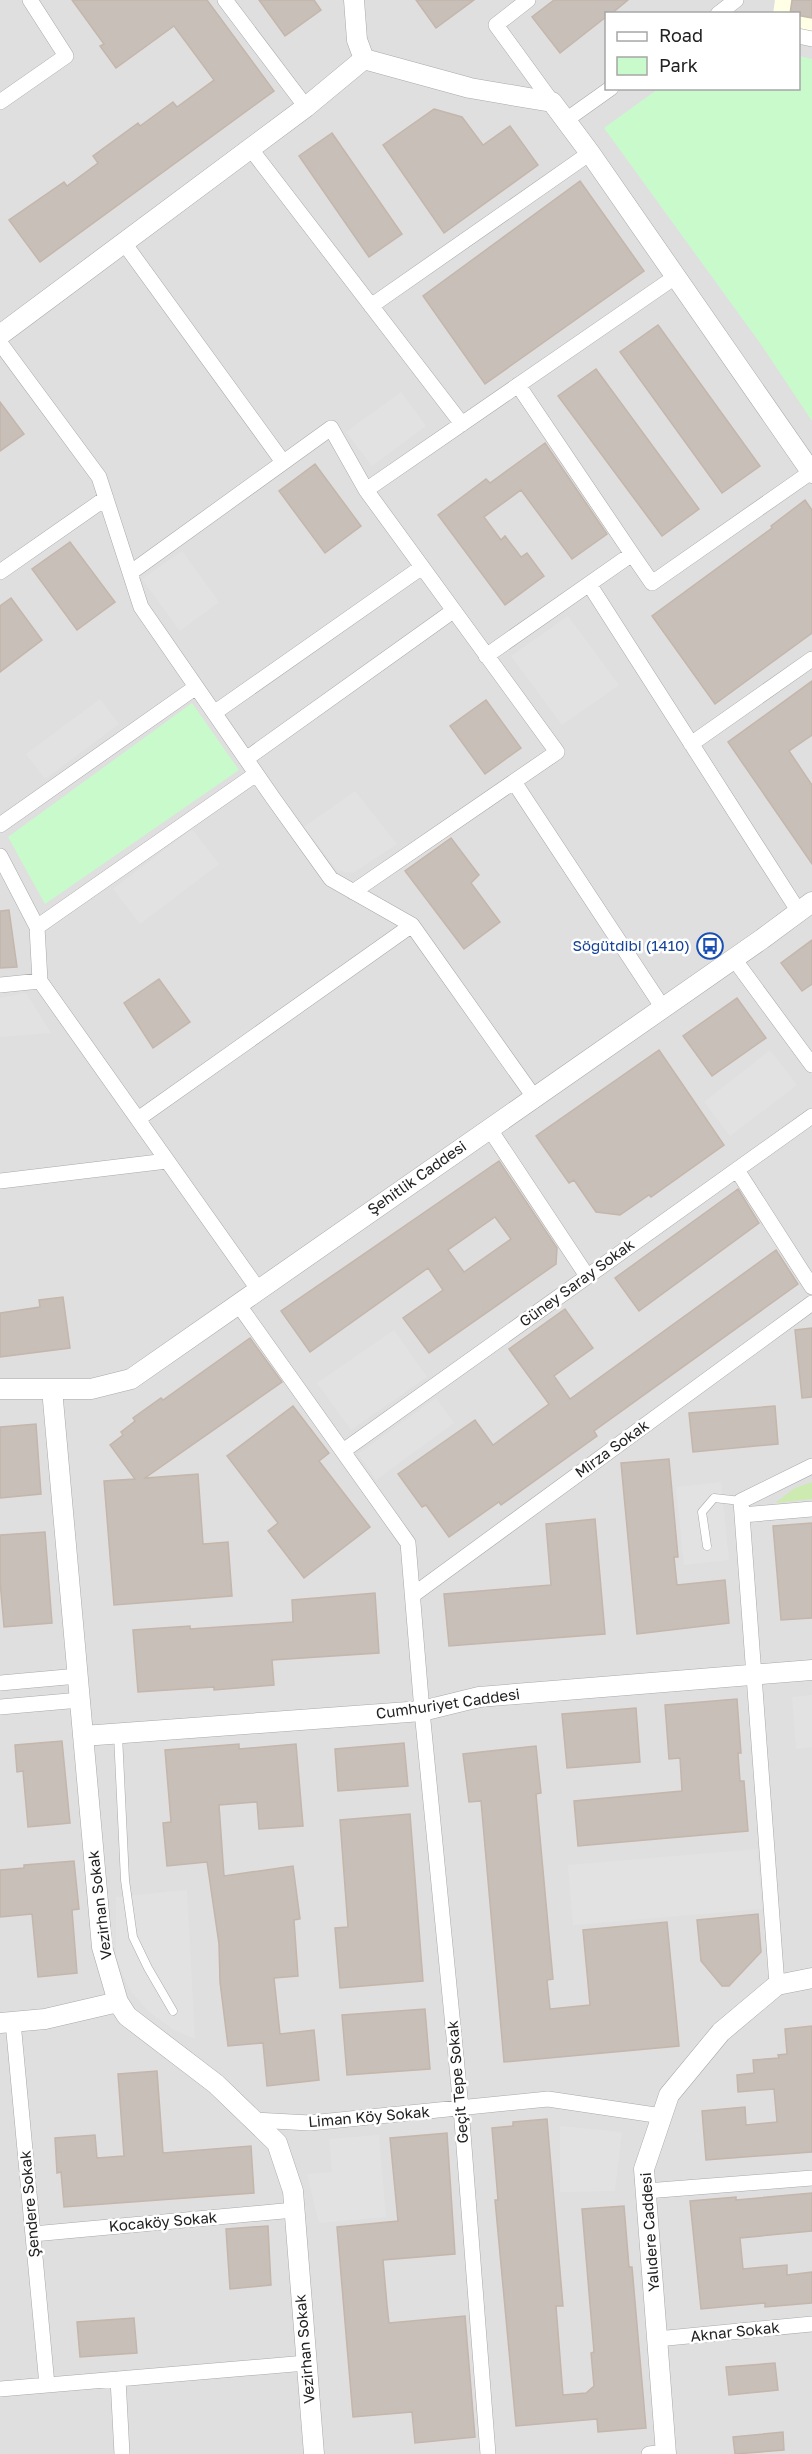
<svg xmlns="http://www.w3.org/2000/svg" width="812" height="2454" viewBox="0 0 812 2454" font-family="'Golos Text',sans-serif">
  <rect width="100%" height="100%" fill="#f2efe9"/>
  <!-- residential -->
  <path fill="#e0dfdf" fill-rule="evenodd" d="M 0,0 L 812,0 L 812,2454 L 0,2454 ZM 606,14 L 798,14 L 798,88 L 606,88 Z"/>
  <!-- education -->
  <path fill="#ffffe5" d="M 775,0 L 812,0 L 812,36 L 799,35 L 798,14 L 773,14 Z"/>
  <!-- grass -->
  <path fill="#cdebb0" d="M 812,1482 L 812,1499 L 775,1503 L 795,1488 Z"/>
  <!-- park -->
  <path fill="#c8facc" d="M 799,56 L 812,59 L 812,421 L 760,343 L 604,128 L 658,89 L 798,88 Z
    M 192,703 L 239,770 L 45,904 L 8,837 Z"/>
  <!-- parking -->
  <path fill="#e2e2e2" d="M 401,392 L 426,426 L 372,466 L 346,432 Z
    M 182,551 L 219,602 L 180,631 L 142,579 Z
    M 568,616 L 619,685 L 562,725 L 511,656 Z
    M 100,699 L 119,724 L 45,779 L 26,754 Z
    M 355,791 L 397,844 L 353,873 L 338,871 L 304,827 Z
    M 192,829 L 219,864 L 140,924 L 113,889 Z
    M 26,993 L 51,1033 L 0,1037 L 0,998 Z
    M 770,1050 L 797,1085 L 730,1136 L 704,1102 Z
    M 394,1330 L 427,1377 L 351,1430 L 317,1383 Z
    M 436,1398 L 454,1423 L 376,1480 L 358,1454 Z
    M 721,1482 L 729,1560 L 684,1565 L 676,1487 Z
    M 812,1695 L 812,1747 L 796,1749 L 792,1697 Z
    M 757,1849 L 762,1909 L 573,1925 L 568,1865 Z
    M 187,1890 L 195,2039 L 174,2030 L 148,2011 L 129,1989 L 116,1957 L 116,1897 Z
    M 560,2126 L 622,2132 L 615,2191 L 560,2192 Z
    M 379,2135 L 386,2217 L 319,2223 L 307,2174 L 332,2172 L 329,2139 Z"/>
  <!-- building -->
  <path fill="#c7bfb8" stroke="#c4b6ab" stroke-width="1.5" fill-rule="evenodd" d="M 72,0 L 207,0 L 274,91 L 40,262 L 9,220 L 64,182 L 67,186 L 98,163 L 93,156 L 138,123 L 140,126 L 173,102 L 177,107 L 214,80 L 174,26 L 116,68 L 100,46 L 104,44 Z
    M 259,0 L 314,0 L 321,10 L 285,36 Z
    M 416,0 L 474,0 L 436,28 Z
    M 554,0 L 628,0 L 611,14 L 606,14 L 606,17 L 560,53 L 532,17 Z
    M 792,0 L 812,0 L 812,18 L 790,14 Z
    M 434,109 L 462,117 L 483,145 L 510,126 L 538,165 L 444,233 L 383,145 Z
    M 332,133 L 402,234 L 369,257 L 299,156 Z
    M 580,181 L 644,271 L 485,384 L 423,296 Z
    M 658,325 L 760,466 L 722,493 L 620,352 Z
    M 596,369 L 699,509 L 662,536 L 558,396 Z
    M 0,402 L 24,434 L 0,451 Z
    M 545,443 L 607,534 L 572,559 L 521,490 L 484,517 L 501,540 L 505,536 L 521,557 L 527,553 L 544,576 L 505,605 L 438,515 L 486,479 L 490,483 Z
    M 315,464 L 361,526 L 325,553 L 279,491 Z
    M 805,500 L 812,510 L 812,633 L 715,704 L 652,616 L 772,528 L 771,526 Z
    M 70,542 L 115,602 L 77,630 L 32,569 Z
    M 11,598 L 42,640 L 0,672 L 0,606 Z
    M 812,681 L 812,735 L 789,751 L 812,785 L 812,864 L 728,742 Z
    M 486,700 L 521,748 L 485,774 L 450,726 Z
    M 451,838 L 479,875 L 471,883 L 500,922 L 464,949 L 405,871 Z
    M 9,910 L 17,967 L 0,968 L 0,911 Z
    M 812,940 L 812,984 L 802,991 L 781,963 Z
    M 159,979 L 190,1022 L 153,1048 L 124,1003 Z
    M 737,998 L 766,1038 L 712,1076 L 683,1036 Z
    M 659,1050 L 724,1145 L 651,1197 L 649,1195 L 620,1215 L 596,1212 L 574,1180 L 569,1183 L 536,1136 Z
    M 499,1161 L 557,1248 L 556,1264 L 429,1353 L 403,1318 L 443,1290 L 428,1268 L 310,1352 L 281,1311 ZM 495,1217 L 511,1239 L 464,1272 L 448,1250 Z
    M 738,1189 L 759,1223 L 639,1311 L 615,1278 Z
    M 776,1250 L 798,1284 L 594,1431 L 597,1436 L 501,1505 L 499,1502 L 449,1537 L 426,1505 L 422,1507 L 398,1474 L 475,1420 L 493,1445 L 549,1404 L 509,1349 L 565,1309 L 593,1348 L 554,1376 L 570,1399 Z
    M 63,1297 L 70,1348 L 0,1357 L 0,1313 L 40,1307 L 39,1300 Z
    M 812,1328 L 812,1397 L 802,1398 L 795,1330 Z
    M 250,1338 L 282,1382 L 145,1478 L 198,1474 L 203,1544 L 228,1542 L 232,1596 L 114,1605 L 104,1481 L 135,1479 L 110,1445 L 123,1435 L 121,1432 L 135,1421 L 133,1418 L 161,1398 L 163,1400 Z
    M 293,1406 L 329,1453 L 319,1461 L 370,1527 L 304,1578 L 268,1531 L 278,1523 L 227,1456 Z
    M 775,1406 L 778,1444 L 693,1452 L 689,1413 Z
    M 36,1424 L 41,1494 L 0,1498 L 0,1427 Z
    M 669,1459 L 678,1557 L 674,1557 L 677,1585 L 725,1580 L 729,1623 L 637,1634 L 621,1463 Z
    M 595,1519 L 605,1634 L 449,1646 L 444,1594 L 551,1585 L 546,1524 Z
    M 812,1523 L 812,1618 L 781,1620 L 773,1526 Z
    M 45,1532 L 52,1623 L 4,1627 L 0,1581 L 0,1535 Z
    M 375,1593 L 379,1653 L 272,1660 L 274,1685 L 214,1690 L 214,1687 L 138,1692 L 133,1630 L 190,1626 L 190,1629 L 293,1622 L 292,1600 Z
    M 737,1699 L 741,1753 L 738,1753 L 740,1781 L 744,1781 L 748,1831 L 578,1846 L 574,1801 L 682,1791 L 680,1758 L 669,1759 L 665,1705 Z
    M 636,1708 L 640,1762 L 567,1768 L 562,1714 Z
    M 62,1741 L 70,1823 L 28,1827 L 23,1771 L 17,1772 L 15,1745 Z
    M 404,1743 L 408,1786 L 338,1791 L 335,1749 Z
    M 239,1744 L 239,1749 L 296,1744 L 303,1826 L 259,1829 L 257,1802 L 219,1805 L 224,1876 L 293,1866 L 300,1919 L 294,1920 L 298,1976 L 274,1978 L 280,2034 L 314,2030 L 319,2080 L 267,2086 L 263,2043 L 228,2046 L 220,1982 L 219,1944 L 207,1862 L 167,1866 L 163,1823 L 171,1822 L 165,1750 Z
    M 536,1746 L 541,1793 L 536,1794 L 553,1979 L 547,1980 L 550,2009 L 590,2005 L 583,1930 L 667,1922 L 679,2046 L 504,2062 L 481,1801 L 469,1802 L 463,1754 Z
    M 410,1814 L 423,1981 L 340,1988 L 335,1928 L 348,1927 L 340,1820 Z
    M 74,1861 L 79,1909 L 72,1910 L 77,1973 L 38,1977 L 32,1914 L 0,1917 L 0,1870 L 24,1868 L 24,1865 Z
    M 758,1914 L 761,1952 L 729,1986 L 722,1986 L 701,1961 L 697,1920 Z
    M 425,2009 L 430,2069 L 347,2075 L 342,2015 Z
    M 812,2026 L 812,2152 L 706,2160 L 702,2111 L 745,2107 L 746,2125 L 777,2122 L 774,2089 L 738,2092 L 737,2075 L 754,2073 L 753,2060 L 779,2058 L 778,2055 L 787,2054 L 785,2029 Z
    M 157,2071 L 163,2153 L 251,2146 L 254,2193 L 64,2207 L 61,2172 L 57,2173 L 55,2138 L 95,2135 L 97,2158 L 124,2156 L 118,2074 Z
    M 547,2119 L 563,2306 L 556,2306 L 563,2395 L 586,2393 L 594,2386 L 591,2353 L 594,2352 L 582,2209 L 624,2206 L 629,2267 L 632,2267 L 646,2428 L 598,2432 L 597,2419 L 516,2426 L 495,2200 L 498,2200 L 492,2128 L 513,2126 L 513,2122 Z
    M 447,2133 L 455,2254 L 383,2260 L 387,2305 L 389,2323 L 465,2316 L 475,2437 L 415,2443 L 412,2412 L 353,2417 L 337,2227 L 398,2221 L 390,2138 Z
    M 812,2193 L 812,2231 L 740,2238 L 743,2269 L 787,2265 L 787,2275 L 812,2272 L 812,2303 L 765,2307 L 765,2303 L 701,2309 L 690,2201 L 736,2197 L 736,2200 Z
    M 268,2226 L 271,2285 L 230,2289 L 226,2229 Z
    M 134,2318 L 137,2353 L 80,2357 L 77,2322 Z
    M 775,2363 L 778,2390 L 729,2395 L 726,2367 Z
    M 783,2432 L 784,2450 L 735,2454 L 733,2437 Z"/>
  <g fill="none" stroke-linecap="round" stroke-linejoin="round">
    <!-- service casing -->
    <g stroke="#a9a9a9" stroke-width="9">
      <path id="service" d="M 707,1546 L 702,1512 L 714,1498 L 741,1501
        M 118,1735 L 125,1880 L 133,1937 L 148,1968 L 173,2011"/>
    </g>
    <!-- minor casing -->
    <g stroke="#a9a9a9" stroke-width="16">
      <path id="minor" d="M 225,0 L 306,107
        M 528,0 L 496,25 L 552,102
        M 718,14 L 736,0
        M 798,36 L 812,39
        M 0,102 L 66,56 L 30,0
        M 566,120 L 611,88
        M 250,148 L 462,424
        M 124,243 L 283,462
        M 371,306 L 590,153
        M 0,343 L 99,477 L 141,607 L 273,798 L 331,879 L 412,925 L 534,1097
        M 518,385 L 632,554
        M 366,490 L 675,277
        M 0,572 L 106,498
        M 130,573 L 331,428 L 366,490 L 557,752 L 353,892
        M 589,584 L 799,912
        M 486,656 L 632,554 L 652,583 L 811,472
        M 214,713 L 422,567
        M 691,744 L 812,659
        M 246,759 L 453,611
        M 514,782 L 663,1008
        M 0,825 L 196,687
        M 0,856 L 37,927 L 40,981 L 258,1289
        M 37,927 L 256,774
        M 734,959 L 812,1065
        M 0,985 L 40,981
        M 138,1119 L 412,925
        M 489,1128 L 587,1276
        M 737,1170 L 812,1287
        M 0,1181 L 167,1161
        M 238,1304 L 408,1543 L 422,1711 L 461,2108 L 488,2454
        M 343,1451 L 812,1116
        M 742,1515 L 812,1509
        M 413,1595 L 812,1303
        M 0,1683 L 78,1676
        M 0,1707 L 80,1700
        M 777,1985 L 741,1501 L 812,1466
        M 13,2022 L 47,2385
        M 254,2120 L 310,2123 L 548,2099 L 662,2116
        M 646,2191 L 812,2178
        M 33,2234 L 294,2210
        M 657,2339 L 812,2324
        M 118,2379 L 122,2454
        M 0,2389 L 306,2363
        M 649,2454 L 666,2452"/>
    </g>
    <!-- tertiary casing -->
    <g stroke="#a9a9a9" stroke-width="21">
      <path id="tertiary" d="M 354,0 L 357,40 L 364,59 L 470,88 L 552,102 L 590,153 L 812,473
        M 0,335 L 306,107 L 364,59
        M 0,1389 L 91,1389 L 131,1379 L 762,939 L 812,902
        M 52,1389 L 102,1947 L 118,2002 L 127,2016 L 216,2084 L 277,2143 L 293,2191 L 314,2454
        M 83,1736 L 422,1711 L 479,1697 L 812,1670
        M 0,2023 L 45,2019 L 118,2002
        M 666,2454 L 644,2169 L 669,2095 L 721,2032 L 777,1985 L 812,1978"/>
    </g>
    <!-- service -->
    <use href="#service" stroke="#fff" stroke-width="8"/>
    <!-- minor -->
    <use href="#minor" stroke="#fff" stroke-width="15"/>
    <!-- tertiary -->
    <use href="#tertiary" stroke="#fff" stroke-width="20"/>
  </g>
  <!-- icons -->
  <defs>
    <g id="bus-ring" transform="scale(1.35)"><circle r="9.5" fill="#fff" stroke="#1a4fb4" stroke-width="1.5"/><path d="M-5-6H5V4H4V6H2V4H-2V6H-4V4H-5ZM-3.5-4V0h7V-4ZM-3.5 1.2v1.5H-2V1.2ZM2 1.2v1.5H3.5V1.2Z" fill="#1a4fb4"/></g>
  </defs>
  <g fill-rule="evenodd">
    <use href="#bus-ring" x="710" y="946"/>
  </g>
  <g text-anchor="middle" stroke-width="5" stroke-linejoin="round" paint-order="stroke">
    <!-- transit labels -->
    <g font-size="15" fill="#164399" stroke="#fff" text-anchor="end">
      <text x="690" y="951">Söğütdibi (1410)</text>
    </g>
    <!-- street labels -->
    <g font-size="15" fill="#222" stroke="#fff">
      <text transform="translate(417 1178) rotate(-35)" y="5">Şehitlik Caddesi</text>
      <text transform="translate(577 1283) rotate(-36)" y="5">Güney Saray Sokak</text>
      <text transform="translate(612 1449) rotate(-36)" y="5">Mirza Sokak</text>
      <text transform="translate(448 1704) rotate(-8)" y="5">Cumhuriyet Caddesi</text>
      <text transform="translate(100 1905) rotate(-97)" y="5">Vezirhan Sokak</text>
      <text transform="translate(458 2082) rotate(-95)" y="5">Geçit Tepe Sokak</text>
      <text transform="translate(369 2117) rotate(-5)" y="5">Liman Köy Sokak</text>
      <text transform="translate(30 2204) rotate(-95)" y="5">Şendere Sokak</text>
      <text transform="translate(163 2222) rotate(-5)" y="5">Kocaköy Sokak</text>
      <text transform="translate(650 2232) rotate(-94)" y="5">Yalıdere Caddesi</text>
      <text transform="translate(735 2332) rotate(-6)" y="5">Aknar Sokak</text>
      <text transform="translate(305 2349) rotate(-95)" y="5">Vezirhan Sokak</text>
    </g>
  </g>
  <!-- legend -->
  <rect x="605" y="12" width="195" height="78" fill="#ffffff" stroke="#a7a7a7" stroke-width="1.5"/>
  <rect x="617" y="32" width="30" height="9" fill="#ffffff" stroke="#a7a7a7" stroke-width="1.5"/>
  <text x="659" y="42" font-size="18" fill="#222222">Road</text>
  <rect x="617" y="57" width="30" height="18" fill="#c8facc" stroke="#a7a7a7" stroke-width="1.5"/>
  <text x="659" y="72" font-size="18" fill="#222222">Park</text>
</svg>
